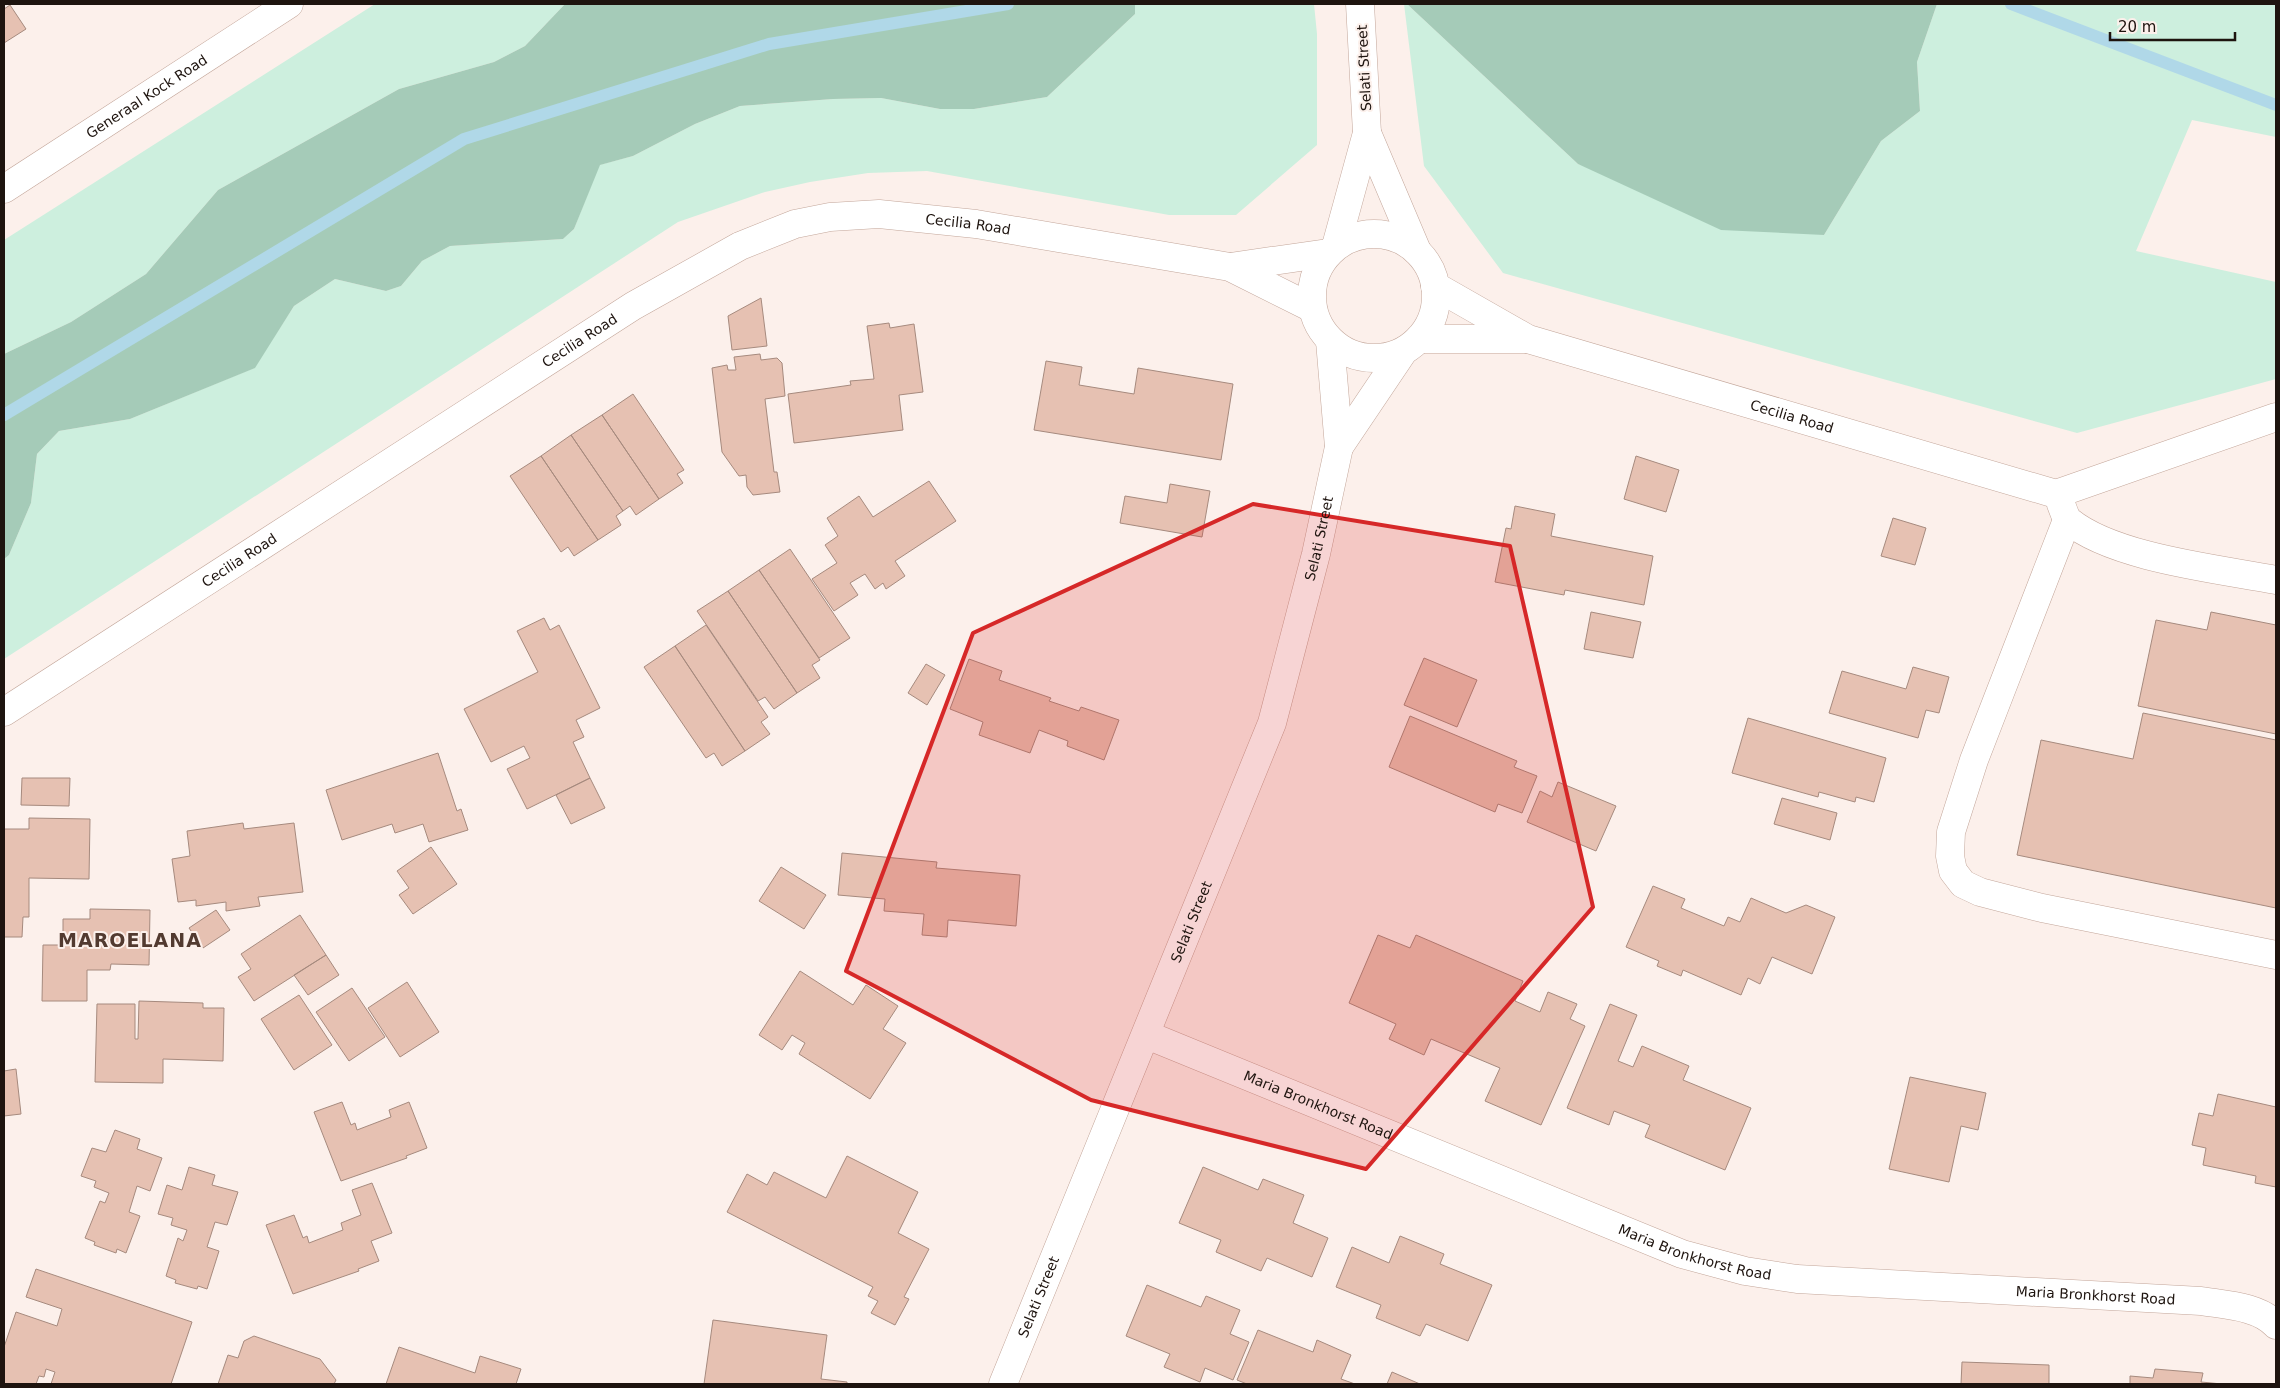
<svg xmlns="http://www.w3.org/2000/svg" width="2280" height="1388" viewBox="0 0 2280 1388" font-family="'DejaVu Sans',sans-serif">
  <rect width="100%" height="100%" fill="#fcf0eb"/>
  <!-- green -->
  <path fill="#cdefde" d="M 375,4 L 565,4 L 525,46 L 494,62 L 399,89 L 218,190 L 146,274 L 71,322 L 4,354 L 4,240 Z
    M 1135,4 L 1314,4 L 1317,34 L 1317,145 L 1236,215 L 1169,215 L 927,171 L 868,173 L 810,182 L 765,192 L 678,222 L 4,659 L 4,559 L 9,555 L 31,503 L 37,454 L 59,431 L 130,419 L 254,368 L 294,306 L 335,279 L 386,291 L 401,286 L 422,261 L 450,246 L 563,239 L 574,229 L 599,165 L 633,156 L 695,124 L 740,106 L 833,99 L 881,98 L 940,109 L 974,109 L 1047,97 L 1135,14 Z
    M 1404,4 L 1407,4 L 1578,164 L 1824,235 L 1881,141 L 1920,111 L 1917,62 L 1937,4 L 2276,4 L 2276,137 L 2192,120 L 2136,251 L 2276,282 L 2276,379 L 2077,433 L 1503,273 L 1424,166 Z"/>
  <!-- forest -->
  <path fill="#a5cbb8" d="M 565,4 L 1135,4 L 1135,14 L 1047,97 L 974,109 L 940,109 L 881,98 L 833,99 L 740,106 L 695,124 L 633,156 L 600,165 L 574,229 L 563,239 L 450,246 L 422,261 L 401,286 L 386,291 L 335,279 L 294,306 L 255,368 L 130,419 L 59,431 L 37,454 L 31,503 L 9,555 L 4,559 L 4,354 L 71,322 L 146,274 L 218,190 L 399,89 L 494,62 L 525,46 Z
    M 1407,4 L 1937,4 L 1917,62 L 1920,111 L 1881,141 L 1824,235 L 1721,230 L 1578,164 Z"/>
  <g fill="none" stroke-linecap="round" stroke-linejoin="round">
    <!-- stream -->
    <path stroke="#b0d8e8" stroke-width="12" d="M 2011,4 L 2276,105
      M 4,415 L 464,139 L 769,44 L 1008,4"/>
  </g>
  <!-- building -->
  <path fill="#e6c1b2" stroke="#a68a7e" d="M 10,5 L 26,29 L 4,43 L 4,9 Z
    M 761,298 L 767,346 L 732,350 L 728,316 Z
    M 889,323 L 890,328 L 914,324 L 923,392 L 899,395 L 903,430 L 794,443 L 788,394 L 851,385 L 850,381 L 874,379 L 867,326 Z
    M 760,354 L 761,360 L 777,358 L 782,363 L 785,396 L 765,399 L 774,472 L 777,472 L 780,492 L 753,495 L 747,487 L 746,475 L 739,476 L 722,452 L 712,368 L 727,365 L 728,370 L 736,370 L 734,357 Z
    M 1046,361 L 1082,367 L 1079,385 L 1134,394 L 1138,368 L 1233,384 L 1221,460 L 1034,430 Z
    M 633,394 L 684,470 L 677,474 L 683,483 L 659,499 L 602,415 Z
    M 602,415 L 659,499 L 636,515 L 630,506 L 623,511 L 571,435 Z
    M 571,435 L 623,511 L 616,516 L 621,525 L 598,540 L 541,456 Z
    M 541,456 L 598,540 L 574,556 L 568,547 L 561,552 L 510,476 Z
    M 1636,456 L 1679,470 L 1666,512 L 1624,499 Z
    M 929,481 L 956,521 L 895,561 L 905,576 L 886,589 L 883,583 L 875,589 L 865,574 L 850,583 L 858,595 L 834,611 L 812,579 L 837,563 L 825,545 L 838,536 L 827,518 L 859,496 L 873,517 Z
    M 1170,484 L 1210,491 L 1202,537 L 1120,523 L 1125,496 L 1167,503 Z
    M 1515,506 L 1555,514 L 1551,536 L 1653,556 L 1644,605 L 1565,590 L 1564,595 L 1495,582 L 1506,528 L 1511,529 Z
    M 1893,518 L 1926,528 L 1915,565 L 1881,556 Z
    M 790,549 L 850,638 L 819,658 L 759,570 Z
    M 759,570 L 820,660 L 812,665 L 820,678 L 797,693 L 728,591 Z
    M 728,591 L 797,693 L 774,709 L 765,697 L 758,701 L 697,611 Z
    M 1591,612 L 1641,622 L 1633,658 L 1584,649 Z
    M 2211,612 L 2276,625 L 2276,734 L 2138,706 L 2156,620 L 2207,630 Z
    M 544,618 L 550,630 L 559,625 L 600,708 L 576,720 L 584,737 L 573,742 L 590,778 L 527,809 L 507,769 L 530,758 L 524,746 L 491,762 L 464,709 L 538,672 L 517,631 Z
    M 706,625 L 768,717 L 761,722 L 770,734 L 745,751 L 675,646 Z
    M 675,646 L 745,751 L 722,766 L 714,753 L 706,758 L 644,667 Z
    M 1424,658 L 1477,680 L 1457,727 L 1404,705 Z
    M 969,659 L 1002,671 L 999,680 L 1051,698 L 1049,701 L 1079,711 L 1081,707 L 1119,720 L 1104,760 L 1067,746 L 1068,741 L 1039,730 L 1030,753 L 979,735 L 983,722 L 950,709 Z
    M 926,664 L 945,675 L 927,705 L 908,693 Z
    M 1913,667 L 1949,677 L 1939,713 L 1926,710 L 1918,738 L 1829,713 L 1842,671 L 1906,689 Z
    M 2143,713 L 2276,740 L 2276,908 L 2017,855 L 2041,740 L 2133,759 Z
    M 1410,716 L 1517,761 L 1514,767 L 1537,776 L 1522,813 L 1498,804 L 1495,812 L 1389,767 Z
    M 1748,718 L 1886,758 L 1874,802 L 1856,797 L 1855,802 L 1819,792 L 1818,797 L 1732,773 Z
    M 438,753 L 457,811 L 461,809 L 468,830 L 429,842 L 423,824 L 395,833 L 392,824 L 342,840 L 326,790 Z
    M 22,778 L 70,778 L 69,806 L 21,805 Z
    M 590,778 L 605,808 L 571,824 L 556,795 Z
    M 1558,782 L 1616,806 L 1596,851 L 1527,822 L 1540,791 L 1552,797 Z
    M 1782,798 L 1837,813 L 1830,840 L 1774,824 Z
    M 29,818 L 90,819 L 89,879 L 29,878 L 29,917 L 23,917 L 22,937 L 4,937 L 4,829 L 29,829 Z
    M 243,823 L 244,829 L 294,823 L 303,892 L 258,897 L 260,906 L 226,911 L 226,902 L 196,906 L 196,900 L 178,902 L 172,859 L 190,856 L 187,831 Z
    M 431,847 L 457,884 L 413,914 L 399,895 L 409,888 L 397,871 Z
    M 842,853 L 937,862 L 936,868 L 1020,875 L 1016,926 L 948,920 L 947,937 L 922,935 L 924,914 L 884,911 L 885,899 L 838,895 Z
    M 781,867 L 826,895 L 804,929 L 759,901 Z
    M 1653,886 L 1685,899 L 1681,908 L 1724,926 L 1728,917 L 1740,922 L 1751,898 L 1786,913 L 1806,905 L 1835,917 L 1812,974 L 1772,957 L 1760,984 L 1748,978 L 1741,995 L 1683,970 L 1681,976 L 1657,966 L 1659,961 L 1626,947 Z
    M 90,909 L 150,910 L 149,965 L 111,964 L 110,970 L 87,970 L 87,1001 L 42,1001 L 43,945 L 63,945 L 63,919 L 90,919 Z
    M 216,910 L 230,930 L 203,948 L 189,928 Z
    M 300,915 L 326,955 L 254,1001 L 238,977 L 251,969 L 241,954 Z
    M 1378,935 L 1410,948 L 1416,935 L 1523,981 L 1515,1001 L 1540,1012 L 1548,992 L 1577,1004 L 1570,1019 L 1585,1026 L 1541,1125 L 1485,1101 L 1500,1068 L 1431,1039 L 1424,1055 L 1389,1039 L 1396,1024 L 1349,1003 Z
    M 326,955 L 339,975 L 308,995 L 294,975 Z
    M 800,971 L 853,1005 L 866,985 L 898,1006 L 883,1029 L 906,1043 L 870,1099 L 799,1054 L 805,1043 L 792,1035 L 782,1050 L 759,1035 Z
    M 407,982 L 439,1032 L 400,1057 L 368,1008 Z
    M 352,988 L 385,1037 L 349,1061 L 316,1012 Z
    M 299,995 L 332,1045 L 294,1070 L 261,1019 Z
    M 139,1001 L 203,1003 L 203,1008 L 224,1008 L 223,1061 L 163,1059 L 163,1083 L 95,1082 L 97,1004 L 135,1004 L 135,1039 L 138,1039 Z
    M 1610,1004 L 1637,1015 L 1618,1061 L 1633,1067 L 1642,1046 L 1689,1066 L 1683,1080 L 1751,1108 L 1725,1170 L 1645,1137 L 1650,1125 L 1614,1111 L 1609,1125 L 1567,1108 Z
    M 16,1069 L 21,1114 L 4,1116 L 4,1071 Z
    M 1910,1077 L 1986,1093 L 1978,1130 L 1961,1126 L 1949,1182 L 1889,1169 Z
    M 2218,1094 L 2276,1107 L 2276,1187 L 2255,1183 L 2256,1176 L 2203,1165 L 2206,1148 L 2192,1145 L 2199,1113 L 2213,1116 Z
    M 342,1102 L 351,1125 L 355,1123 L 357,1130 L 391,1117 L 389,1110 L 409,1102 L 427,1148 L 406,1156 L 407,1158 L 341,1181 L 314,1112 Z
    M 115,1130 L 140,1139 L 137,1149 L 162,1158 L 150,1191 L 137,1186 L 129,1212 L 140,1216 L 126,1253 L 117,1249 L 116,1253 L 94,1245 L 95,1242 L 85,1238 L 100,1201 L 105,1203 L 109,1193 L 94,1187 L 96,1181 L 81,1176 L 92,1148 L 106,1152 Z
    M 847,1156 L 918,1192 L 898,1233 L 929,1249 L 904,1297 L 909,1299 L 895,1325 L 871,1313 L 878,1301 L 868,1296 L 873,1287 L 727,1212 L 747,1174 L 767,1185 L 774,1172 L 826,1198 Z
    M 189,1167 L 215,1175 L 212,1185 L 238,1192 L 227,1225 L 215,1222 L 207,1247 L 219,1251 L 207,1289 L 198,1286 L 197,1289 L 175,1283 L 176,1280 L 166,1276 L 178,1238 L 183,1241 L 187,1230 L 171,1225 L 173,1218 L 158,1214 L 167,1185 L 182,1190 Z
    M 1203,1167 L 1258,1190 L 1263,1179 L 1304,1195 L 1293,1223 L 1328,1238 L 1312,1277 L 1267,1258 L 1261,1271 L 1216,1252 L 1221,1240 L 1179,1223 Z
    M 372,1183 L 392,1233 L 371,1241 L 379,1261 L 358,1269 L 359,1271 L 293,1294 L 266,1225 L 294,1215 L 303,1238 L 307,1236 L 309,1243 L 343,1230 L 341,1223 L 361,1215 L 352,1190 Z
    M 1400,1236 L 1444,1254 L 1440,1264 L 1492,1285 L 1468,1341 L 1426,1324 L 1420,1336 L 1376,1318 L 1381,1305 L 1336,1287 L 1352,1247 L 1389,1263 Z
    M 36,1269 L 192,1322 L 171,1384 L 51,1384 L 55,1372 L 46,1369 L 44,1377 L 39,1376 L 36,1384 L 4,1384 L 4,1347 L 16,1312 L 57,1326 L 62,1309 L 26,1297 Z
    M 1147,1285 L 1201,1307 L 1206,1296 L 1240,1310 L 1230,1334 L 1249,1342 L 1233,1380 L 1205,1368 L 1200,1382 L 1164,1367 L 1170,1354 L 1126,1336 Z
    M 713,1320 L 827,1335 L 821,1379 L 847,1382 L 847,1384 L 704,1384 Z
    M 1258,1330 L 1313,1352 L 1317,1340 L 1351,1355 L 1341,1379 L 1355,1384 L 1247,1384 L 1237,1380 Z
    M 254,1336 L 320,1359 L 336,1380 L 334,1384 L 218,1384 L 228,1355 L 238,1358 L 244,1341 Z
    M 399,1347 L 475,1373 L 480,1356 L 521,1369 L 516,1384 L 386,1384 Z
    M 1962,1362 L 2049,1365 L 2049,1384 L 1961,1384 Z
    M 2155,1369 L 2203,1373 L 2201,1382 L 2222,1384 L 2130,1384 L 2130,1376 L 2153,1378 Z
    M 1392,1372 L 1420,1384 L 1387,1384 Z"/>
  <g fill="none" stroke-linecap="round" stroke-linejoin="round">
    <!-- minor casing -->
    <g stroke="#c3a69a" stroke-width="29">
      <g id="minor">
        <path d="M 1367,133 L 1417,251"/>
        <path id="s1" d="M 4,189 L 289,4"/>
        <circle cx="1374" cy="296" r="62"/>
        <path d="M 1336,246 L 1367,133 L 1360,4"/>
        <path d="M 1230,267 L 1328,253"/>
        <path id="s2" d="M 1435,286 L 1528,339 L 2056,494"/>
        <path d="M 1419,339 L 1527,339"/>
        <path d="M 1339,447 L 1403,352"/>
        <path d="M 2056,494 L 2276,417"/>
        <path d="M 2061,504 C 2063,509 2065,517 2069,521 C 2114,558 2219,569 2276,580"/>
        <path d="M 2067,520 L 1974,760 L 1951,832 L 1950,856 L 1953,871 L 1963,884 L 1980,892 L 2042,908 L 2276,955"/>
        <path id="s3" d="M 4,712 L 633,306 L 740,246 L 795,224 L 830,217 L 879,214 L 976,224 L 1230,267 L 1312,308"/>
        <path id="s4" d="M 1147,1035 L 1682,1254 L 1745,1271 L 1797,1279 L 2201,1301 C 2225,1305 2259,1306 2276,1325"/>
        <path id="s5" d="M 1003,1384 L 1272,723 L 1316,554 L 1339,447 L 1330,341"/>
      </g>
    </g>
    <!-- minor -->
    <use href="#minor" stroke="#fff" stroke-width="28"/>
  </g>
  <!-- marked area -->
  <path fill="#d62828" fill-opacity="0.2" stroke="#d62828" stroke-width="4" stroke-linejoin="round" d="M 1253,504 L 1510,546 L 1593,907 L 1366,1169 L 1091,1100 L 846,971 L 973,633 Z"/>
  <g text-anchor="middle" stroke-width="4" stroke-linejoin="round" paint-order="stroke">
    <!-- street labels -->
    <g font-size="14" fill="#1e140f" stroke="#fcf0eb">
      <text transform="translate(1364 68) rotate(-93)" y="5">Selati Street</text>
      <text dy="5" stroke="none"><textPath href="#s1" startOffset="170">Generaal Kock Road</textPath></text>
      <text dy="5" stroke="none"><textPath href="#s3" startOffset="1105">Cecilia Road</textPath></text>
      <text dy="5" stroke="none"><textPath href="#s3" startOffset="685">Cecilia Road</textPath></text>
      <text dy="5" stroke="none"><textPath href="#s2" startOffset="382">Cecilia Road</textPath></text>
      <text dy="5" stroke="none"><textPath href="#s5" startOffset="904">Selati Street</textPath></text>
      <text dy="5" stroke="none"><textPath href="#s3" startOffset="280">Cecilia Road</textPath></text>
      <text dy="5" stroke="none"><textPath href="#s5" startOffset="499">Selati Street</textPath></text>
      <text dy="5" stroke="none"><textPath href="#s4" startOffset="185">Maria Bronkhorst Road</textPath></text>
      <text dy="5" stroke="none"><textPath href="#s4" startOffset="590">Maria Bronkhorst Road</textPath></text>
      <text dy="5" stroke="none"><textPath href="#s4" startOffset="995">Maria Bronkhorst Road</textPath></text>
      <text dy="5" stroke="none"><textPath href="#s5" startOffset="94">Selati Street</textPath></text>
    </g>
    <!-- district labels -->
    <g font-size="19" font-weight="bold" letter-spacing="1" fill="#523a30" stroke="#fcf0eb">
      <text x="130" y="947">MAROELANA</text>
    </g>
  </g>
  <!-- border -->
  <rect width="2280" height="1388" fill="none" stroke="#1e140f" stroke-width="10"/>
  <!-- scale -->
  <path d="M2110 32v8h125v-8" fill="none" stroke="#1e140f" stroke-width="2.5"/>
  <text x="2118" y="32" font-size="15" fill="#1e140f" stroke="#fcf0eb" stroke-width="4" paint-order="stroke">20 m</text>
</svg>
